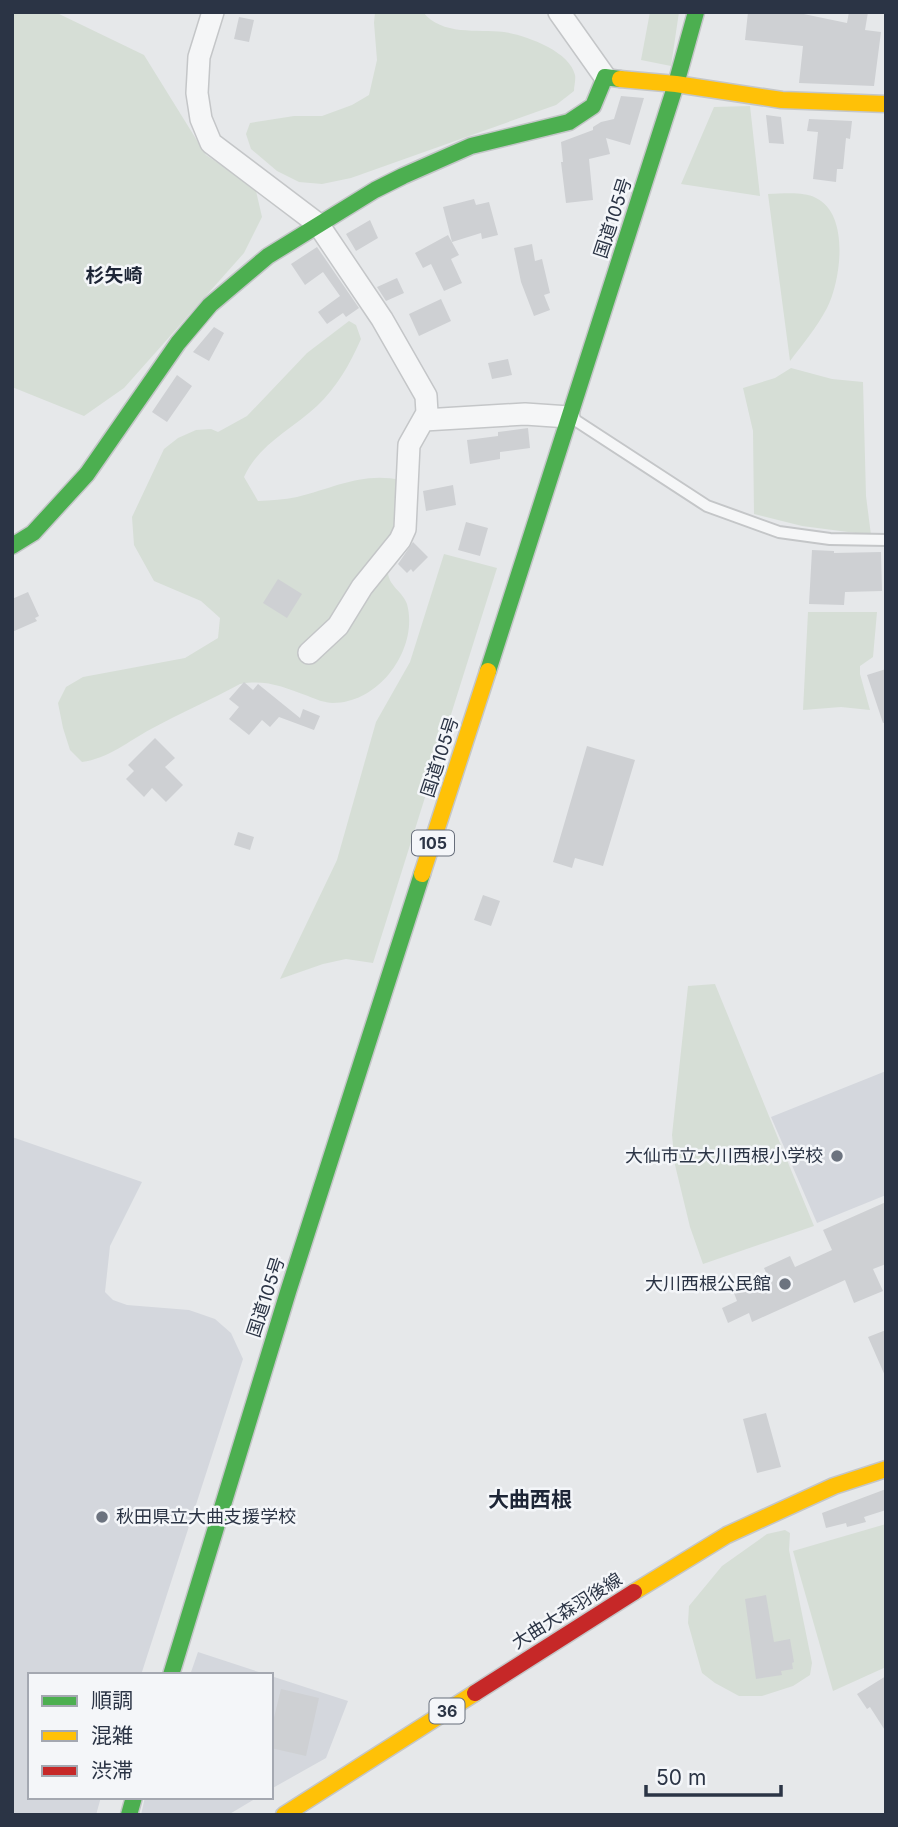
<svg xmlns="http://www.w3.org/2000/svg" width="898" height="1827" viewBox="0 0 898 1827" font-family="Inter,'Noto Sans JP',sans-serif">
  <rect width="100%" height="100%" fill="#e6e8ea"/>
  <!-- built -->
  <path fill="#d4d7dd" d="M 886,1071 L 886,1195 L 817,1223 L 771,1117 Z
    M 12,1137 L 142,1182 L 110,1246 L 105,1292 L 113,1300 L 127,1305 L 189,1310 L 215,1319 L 231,1333 L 243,1359 L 141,1675 L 30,1675 L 30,1797 L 101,1797 L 96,1815 L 12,1815 Z
    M 198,1652 L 268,1675 L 190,1675 Z
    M 271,1676 L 348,1701 L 326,1758 L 271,1789 Z
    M 145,1797 L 258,1797 L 228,1815 L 141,1815 Z"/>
  <!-- green -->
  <path fill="#d6ded6" d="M 12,12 L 55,12 L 144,55 L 206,155 L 236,175 L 256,191 L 262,217 L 244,253 L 124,388 L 84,416 L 12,387 Z
    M 375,12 L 423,12 C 442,36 477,29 504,32 C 525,35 570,51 575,75 C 576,79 574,86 574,91 L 556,105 L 351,178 L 322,184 L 299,182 L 277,171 L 251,149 L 246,134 L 250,123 L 294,116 L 322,116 L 352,105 L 369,95 L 377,60 L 374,23 Z
    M 650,12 L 679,12 L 671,66 L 641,60 Z
    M 750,106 L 760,196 L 681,184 L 714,107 Z
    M 768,194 C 783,194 802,191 816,198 C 850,214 841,281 827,308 C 817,327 803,344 790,361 Z
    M 349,321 L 356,325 L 361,339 C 350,364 337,387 317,406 C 291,430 259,444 244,477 L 258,501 C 271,500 284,500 297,497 C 335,488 361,472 401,480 L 409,489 C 404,508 387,556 388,573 C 389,586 403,592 407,604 C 419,648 380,703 333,703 C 325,703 315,699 308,696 C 284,687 265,679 240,684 C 211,700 180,713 151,729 C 129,741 107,759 82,762 L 70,750 L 63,728 L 58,703 L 66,687 L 83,677 L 185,658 L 218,638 L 220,618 L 201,601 L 154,581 L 134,545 L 132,517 L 164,449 L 178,438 L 196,430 L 211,429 L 218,432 L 247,416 L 307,353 Z
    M 791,368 L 832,379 L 863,382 L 866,496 L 871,535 L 802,526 L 754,514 L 753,431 L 743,388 L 775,378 Z
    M 444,554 L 497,568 L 373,963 L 346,959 L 323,964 L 280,979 L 337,860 L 376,722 L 410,662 Z
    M 808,612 L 877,612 L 873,657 L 860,666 L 860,674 L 870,710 L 841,707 L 803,710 Z
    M 715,984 L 814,1226 L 703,1264 L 690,1227 L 675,1165 L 672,1135 L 688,986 Z
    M 886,1524 L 886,1667 L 833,1691 L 793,1551 Z
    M 785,1530 L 790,1533 L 789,1550 L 812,1663 L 810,1675 L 793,1686 L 762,1696 L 739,1696 L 715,1683 L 702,1673 L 688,1623 L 689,1606 L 722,1566 L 767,1534 Z"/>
  <!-- building -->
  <path fill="#ced0d3" d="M 748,12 L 794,12 L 847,23 L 849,12 L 868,12 L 865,30 L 881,32 L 874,86 L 799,83 L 803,46 L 745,40 Z
    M 239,17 L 254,20 L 249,42 L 234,39 Z
    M 621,96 L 644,98 L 630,145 L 606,138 L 610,154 L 589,159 L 593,200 L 566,203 L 561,162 L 563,162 L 561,142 L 593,130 L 593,127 L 601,122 L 614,119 Z
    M 766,115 L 781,117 L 784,144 L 769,143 Z
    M 809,119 L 852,121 L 850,139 L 846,138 L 843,169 L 837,169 L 836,182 L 813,179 L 818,132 L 807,131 Z
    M 474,199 L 476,205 L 489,202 L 498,235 L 482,239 L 481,233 L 452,242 L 443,207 Z
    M 370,220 L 378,238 L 356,251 L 346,234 Z
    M 448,235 L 459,255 L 451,259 L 462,283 L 444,291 L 431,264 L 423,268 L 415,253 Z
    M 532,244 L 535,261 L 542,259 L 550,293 L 544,295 L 550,310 L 534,316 L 521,282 L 514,248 Z
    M 317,247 L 359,308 L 346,317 L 343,313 L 327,324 L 318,312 L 340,296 L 323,272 L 305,285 L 291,264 Z
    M 397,278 L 404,293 L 386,301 L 377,287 Z
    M 441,299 L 451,321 L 419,336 L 409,314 Z
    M 214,327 L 224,333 L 209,361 L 193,352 Z
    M 508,359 L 512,375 L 492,379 L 488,363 Z
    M 177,375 L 192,386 L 167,422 L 152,412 Z
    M 528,428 L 530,448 L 500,452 L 500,459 L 470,464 L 467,440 L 498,436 L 498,432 Z
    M 453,485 L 456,505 L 426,511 L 423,491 Z
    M 466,522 L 488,528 L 480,556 L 458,550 Z
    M 413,542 L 428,557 L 413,572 L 411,569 L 407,573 L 398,564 Z
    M 812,550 L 834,551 L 834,553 L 881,552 L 882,591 L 845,592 L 844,605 L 809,604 Z
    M 278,579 L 302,594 L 287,618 L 263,603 Z
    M 28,592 L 39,616 L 35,618 L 37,621 L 12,632 L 12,599 Z
    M 886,669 L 886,722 L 883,723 L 867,675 Z
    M 244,682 L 253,690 L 258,684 L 300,718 L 303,709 L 320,716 L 314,730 L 279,717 L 270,727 L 262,720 L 249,735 L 229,719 L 239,707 L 229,699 Z
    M 155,738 L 175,758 L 165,767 L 183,785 L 166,802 L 152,788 L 144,797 L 126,779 L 134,771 L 128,765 Z
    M 587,746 L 635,760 L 603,866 L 575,858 L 572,868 L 553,862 Z
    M 238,832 L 254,837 L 250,850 L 234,845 Z
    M 483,895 L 500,901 L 491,926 L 474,920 Z
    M 886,1202 L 886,1264 L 873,1269 L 883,1291 L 854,1303 L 845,1280 L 752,1322 L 749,1313 L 728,1323 L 722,1308 L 737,1301 L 734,1293 L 768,1277 L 764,1268 L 790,1256 L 795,1267 L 832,1250 L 823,1230 Z
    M 886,1330 L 886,1378 L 868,1337 Z
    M 766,1413 L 781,1467 L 757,1473 L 743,1419 Z
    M 886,1489 L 886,1510 L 864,1517 L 866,1522 L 847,1527 L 846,1523 L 826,1528 L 822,1513 Z
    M 766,1595 L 774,1642 L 790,1639 L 794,1662 L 792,1663 L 793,1669 L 781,1671 L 782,1675 L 756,1679 L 745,1599 Z
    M 886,1676 L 886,1732 L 870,1707 L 867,1709 L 857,1694 Z
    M 281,1689 L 319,1698 L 306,1756 L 271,1748 L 271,1730 Z"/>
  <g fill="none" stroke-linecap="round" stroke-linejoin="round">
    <!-- lane casing -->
    <g stroke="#c4c6c8" stroke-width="14">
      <path id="lane" d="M 575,420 L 707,506 L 779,532 L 830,539 L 886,540"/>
    </g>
    <!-- street casing -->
    <g stroke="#c4c6c8" stroke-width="24">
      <path id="street" d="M 213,12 L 199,57 L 197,93 L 201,119 L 211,143 L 318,224 L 382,319 L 426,396 L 427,413 L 409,445 L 405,529 L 400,540 L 362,587 L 338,626 L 309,653
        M 559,12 L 605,77
        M 424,420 L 525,414 L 569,417"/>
    </g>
    <!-- fast casing -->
    <g stroke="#c4c6c8" stroke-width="19">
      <path id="fast" d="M 12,546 L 33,533 L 87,474 L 178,343 L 210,305 L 268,256 L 375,190 L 403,176 L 471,146 L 569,122 L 593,106 L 605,77 L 620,79
        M 488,671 L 676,84 L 696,12
        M 171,1675 L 288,1292 L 422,874
        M 129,1815 L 134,1797"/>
    </g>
    <!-- slow casing -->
    <g stroke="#c4c6c8" stroke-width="19">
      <path id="slow" d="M 620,79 L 676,84 L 782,100 L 886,104
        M 422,874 L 488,671
        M 634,1592 L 727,1535 L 834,1486 L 886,1469
        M 284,1815 L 475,1693"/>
    </g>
    <!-- jam casing -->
    <g stroke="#c4c6c8" stroke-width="19">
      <path id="jam" d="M 475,1693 L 634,1592"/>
    </g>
    <!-- lane -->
    <use href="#lane" stroke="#f5f6f7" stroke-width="10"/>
    <!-- street -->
    <use href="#street" stroke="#f5f6f7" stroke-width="21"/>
    <!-- fast -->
    <use href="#fast" stroke="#4caf50" stroke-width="16"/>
    <!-- slow -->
    <use href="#slow" stroke="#ffc107" stroke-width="16"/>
    <!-- jam -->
    <use href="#jam" stroke="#c62828" stroke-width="16"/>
  </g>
  <!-- markers -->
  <g fill="#6c737f" stroke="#f4f6f9" stroke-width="2.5">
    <circle cx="837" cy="1156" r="7"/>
    <circle cx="785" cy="1284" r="7"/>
    <circle cx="102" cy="1517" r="7"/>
  </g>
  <g text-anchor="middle" stroke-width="5" stroke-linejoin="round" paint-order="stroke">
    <!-- shield labels -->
    <g fill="#f4f6f9" stroke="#676e7b" stroke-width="2">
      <rect x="412" y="830.5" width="42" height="25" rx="5"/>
      <rect x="429.5" y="1698.5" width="35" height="25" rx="5"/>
    </g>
    <g font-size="16" font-weight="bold" fill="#2b3445">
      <text x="433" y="849">105</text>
      <text x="447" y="1717">36</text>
    </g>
    <!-- street labels -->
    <g font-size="18" fill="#2b3445" stroke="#f4f6f9">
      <text transform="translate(613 218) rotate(-72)" y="6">国道105号</text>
      <text transform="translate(440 757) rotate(-72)" y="6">国道105号</text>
      <text transform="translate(266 1297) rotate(-72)" y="6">国道105号</text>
      <text transform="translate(567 1611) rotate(-32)" y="6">大曲大森羽後線</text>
    </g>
    <!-- poi labels -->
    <g font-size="18" fill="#2b3445" stroke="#f4f6f9" text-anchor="end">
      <text x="823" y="1162">大仙市立大川西根小学校</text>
      <text x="771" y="1290">大川西根公民館</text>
      <text x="116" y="1523" text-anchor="start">秋田県立大曲支援学校</text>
    </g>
    <!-- neighbourhood labels -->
    <g font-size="19" font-weight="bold" fill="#1d2536" stroke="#f4f6f9">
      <text x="114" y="282">杉矢崎</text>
    </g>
    <!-- quarter labels -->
    <g font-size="21" font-weight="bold" fill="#1d2536" stroke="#f4f6f9">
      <text x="530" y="1507">大曲西根</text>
    </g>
  </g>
  <!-- border -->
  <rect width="898" height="1827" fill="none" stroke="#2b3445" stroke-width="28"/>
  <!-- legend -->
  <rect x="28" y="1673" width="245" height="126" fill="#f4f6f9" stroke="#a4a8b1" stroke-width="2"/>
  <rect x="42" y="1696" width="35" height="10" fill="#4caf50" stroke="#a4a8b1" stroke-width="2"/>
  <text x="91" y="1708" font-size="21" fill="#2b3445">順調</text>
  <rect x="42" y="1731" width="35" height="10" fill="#ffc107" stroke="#a4a8b1" stroke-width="2"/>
  <text x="91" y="1743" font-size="21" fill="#2b3445">混雑</text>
  <rect x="42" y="1766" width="35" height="10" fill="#c62828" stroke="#a4a8b1" stroke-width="2"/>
  <text x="91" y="1778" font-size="21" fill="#2b3445">渋滞</text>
  <!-- scale -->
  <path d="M646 1785v10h135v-10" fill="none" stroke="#2b3445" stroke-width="3.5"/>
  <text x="656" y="1785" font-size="21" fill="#2b3445" stroke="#f4f6f9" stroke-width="5" paint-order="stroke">50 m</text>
</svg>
